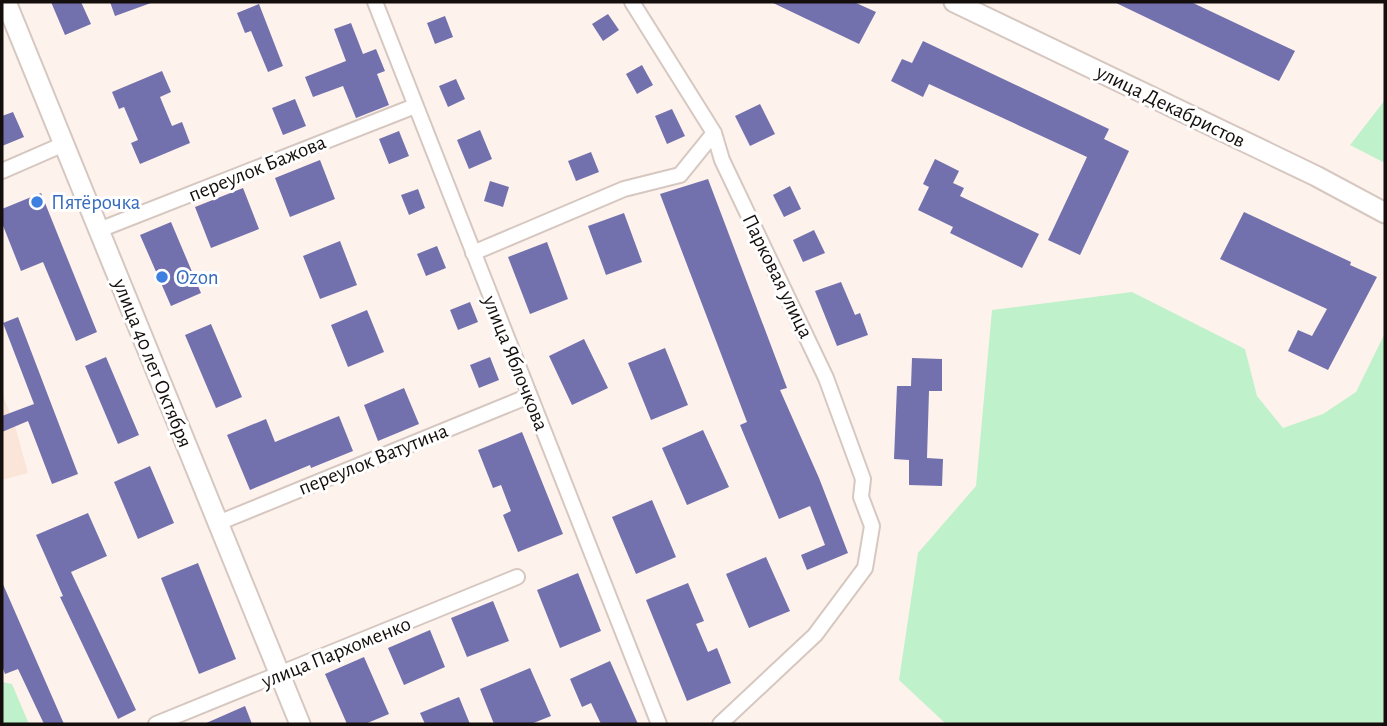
<svg xmlns="http://www.w3.org/2000/svg" width="1387" height="726" viewBox="0 0 1387 726" font-family="'Alegreya Sans',sans-serif">
  <rect width="100%" height="100%" fill="#fef2ec"/>
  <!-- built -->
  <path fill="#fbe5d9" d="M 2,393 L 15,426 L 28,473 L 2,480 Z"/>
  <!-- green -->
  <path fill="#bff1cb" d="M 1385,100 L 1385,163 L 1350,145 Z
    M 1132,292 L 1245,349 L 1257,396 L 1283,428 L 1323,414 L 1356,392 L 1385,333 L 1385,724 L 946,724 L 899,680 L 918,553 L 976,486 L 992,310 Z
    M 2,682 L 12,684 L 29,724 L 2,724 Z"/>
  <!-- building -->
  <path fill="#7271ad" d="M 51,2 L 81,2 L 91,24 L 65,35 Z
    M 110,2 L 151,2 L 151,3 L 115,16 Z
    M 771,2 L 854,2 L 876,12 L 859,44 Z
    M 1114,2 L 1191,2 L 1295,51 L 1279,81 Z
    M 259,4 L 283,66 L 268,72 L 251,31 L 245,33 L 237,13 Z
    M 608,14 L 619,30 L 603,41 L 592,24 Z
    M 445,16 L 453,37 L 435,44 L 427,23 Z
    M 351,23 L 363,54 L 376,49 L 385,71 L 377,74 L 389,105 L 356,118 L 343,86 L 313,97 L 305,77 L 346,61 L 334,29 Z
    M 923,41 L 1109,129 L 1104,139 L 1129,151 L 1080,255 L 1048,240 L 1087,157 L 929,84 L 923,97 L 891,81 L 902,59 L 912,63 Z
    M 642,65 L 653,85 L 637,94 L 626,74 Z
    M 162,71 L 171,92 L 160,97 L 172,126 L 182,122 L 190,143 L 140,164 L 131,143 L 138,140 L 124,107 L 119,109 L 112,92 Z
    M 456,79 L 465,99 L 448,107 L 439,86 Z
    M 295,99 L 306,126 L 283,135 L 272,108 Z
    M 760,104 L 775,134 L 750,146 L 735,116 Z
    M 672,109 L 685,136 L 667,144 L 655,116 Z
    M 13,112 L 24,137 L 2,146 L 2,116 Z
    M 480,130 L 492,159 L 469,169 L 457,140 Z
    M 399,131 L 409,156 L 389,164 L 379,139 Z
    M 591,152 L 599,172 L 576,181 L 568,161 Z
    M 935,159 L 959,171 L 953,183 L 964,188 L 960,196 L 1039,234 L 1022,268 L 950,233 L 953,227 L 918,210 L 929,187 L 923,184 Z
    M 320,160 L 335,199 L 290,217 L 275,178 Z
    M 708,179 L 787,388 L 780,390 L 819,478 L 848,553 L 807,570 L 801,555 L 825,545 L 810,506 L 779,519 L 740,425 L 747,422 L 660,194 Z
    M 490,181 L 509,187 L 503,207 L 484,201 Z
    M 790,186 L 801,209 L 784,217 L 773,195 Z
    M 243,188 L 259,229 L 211,248 L 195,207 Z
    M 418,189 L 425,208 L 409,215 L 401,195 Z
    M 41,193 L 97,332 L 76,341 L 43,262 L 21,271 L 2,223 L 2,209 Z
    M 1244,212 L 1351,262 L 1350,265 L 1377,277 L 1328,370 L 1288,351 L 1298,330 L 1312,336 L 1327,309 L 1220,259 Z
    M 624,213 L 642,262 L 606,275 L 588,226 Z
    M 171,222 L 201,293 L 171,306 L 140,235 Z
    M 814,230 L 825,253 L 803,262 L 793,240 Z
    M 340,241 L 357,285 L 320,299 L 303,256 Z
    M 547,242 L 568,299 L 530,314 L 508,257 Z
    M 437,246 L 446,268 L 426,276 L 417,254 Z
    M 841,282 L 855,315 L 860,313 L 868,335 L 837,346 L 815,291 Z
    M 470,302 L 478,322 L 458,330 L 450,310 Z
    M 367,310 L 384,352 L 348,367 L 331,325 Z
    M 18,317 L 78,474 L 52,484 L 28,421 L 2,432 L 2,416 L 34,404 L 3,323 Z
    M 211,324 L 242,397 L 216,408 L 185,335 Z
    M 584,339 L 608,388 L 572,405 L 549,356 Z
    M 665,348 L 688,405 L 651,420 L 628,363 Z
    M 106,357 L 139,435 L 118,444 L 85,366 Z
    M 490,357 L 499,380 L 479,388 L 470,365 Z
    M 912,358 L 942,359 L 942,391 L 929,391 L 927,458 L 943,459 L 942,486 L 909,485 L 909,460 L 894,459 L 897,386 L 911,386 Z
    M 404,388 L 419,424 L 378,441 L 364,405 Z
    M 339,416 L 353,451 L 311,468 L 310,465 L 250,490 L 227,435 L 266,419 L 275,442 Z
    M 703,430 L 729,487 L 687,505 L 662,448 Z
    M 522,432 L 563,534 L 518,552 L 503,515 L 511,511 L 501,485 L 493,488 L 478,450 Z
    M 150,466 L 174,523 L 138,539 L 114,482 Z
    M 652,500 L 676,557 L 636,574 L 612,517 Z
    M 88,513 L 107,556 L 71,572 L 136,710 L 118,719 L 60,597 L 63,596 L 36,535 Z
    M 766,557 L 790,611 L 749,628 L 726,574 Z
    M 198,563 L 236,659 L 199,674 L 161,578 Z
    M 578,573 L 601,631 L 560,648 L 537,590 Z
    M 2,582 L 64,724 L 44,724 L 18,669 L 5,674 L 2,666 Z
    M 688,583 L 704,621 L 696,624 L 708,652 L 717,648 L 731,683 L 687,701 L 646,600 Z
    M 493,601 L 509,641 L 467,657 L 451,618 Z
    M 430,630 L 445,667 L 404,685 L 388,648 Z
    M 364,657 L 389,714 L 365,724 L 347,724 L 325,674 Z
    M 610,661 L 638,724 L 601,724 L 591,703 L 582,707 L 570,679 Z
    M 530,668 L 551,716 L 531,724 L 494,724 L 480,689 Z
    M 459,697 L 470,724 L 425,724 L 420,713 Z
    M 245,706 L 252,724 L 204,724 Z"/>
  <g fill="none" stroke-linecap="round" stroke-linejoin="round">
    <!-- street casing -->
    <g stroke="#d6c8c0" stroke-width="18">
      <path id="street" d="M 375,2 L 659,724
        M 632,2 L 714,133 L 722,160 L 826,378 L 863,479 L 861,497 L 872,526 L 865,568 L 815,635 L 720,724
        M 2,171 L 64,144
        M 99,230 L 415,106
        M 473,253 L 624,189 L 680,175 L 714,133
        M 218,523 L 529,396
        M 156,724 L 517,577"/>
    </g>
    <!-- secondary casing -->
    <g stroke="#d6c8c0" stroke-width="23">
      <path id="secondary" d="M 6,2 L 300,724
        M 954,2 L 1316,176 L 1385,213"/>
    </g>
    <!-- street -->
    <use href="#street" stroke="#fff" stroke-width="14"/>
    <!-- secondary -->
    <use href="#secondary" stroke="#fff" stroke-width="19"/>
  </g>
  <!-- markers -->
  <g fill="#3f7fe0" stroke="#fff" stroke-width="2.5">
    <circle cx="37" cy="202" r="7"/>
    <circle cx="162" cy="277" r="7"/>
  </g>
  <g text-anchor="middle" stroke-width="6" stroke-linejoin="round" paint-order="stroke">
    <!-- street labels -->
    <g font-size="21" fill="#140f0d" stroke="#fff">
      <text transform="translate(1171 106) rotate(26)" y="7">улица Декабристов</text>
      <text transform="translate(257 168) rotate(-22)" y="7">переулок Бажова</text>
      <text transform="translate(778 276) rotate(64)" y="7">Парковая улица</text>
      <text transform="translate(153 363) rotate(68)" y="7">улица 40 лет Октября</text>
      <text transform="translate(516 363) rotate(68)" y="7">улица Яблочкова</text>
      <text transform="translate(373 459) rotate(-22)" y="7">переулок Ватутина</text>
      <text transform="translate(336 652) rotate(-22)" y="7">улица Пархоменко</text>
    </g>
    <!-- shop labels -->
    <g font-size="21" fill="#366cbe" stroke="#fff" text-anchor="start">
      <text x="51" y="209">Пятёрочка</text>
      <text x="176" y="284">Ozon</text>
    </g>
  </g>
  <!-- border -->
  <rect width="1387" height="726" fill="none" stroke="#140f0d" stroke-width="7"/>
</svg>
